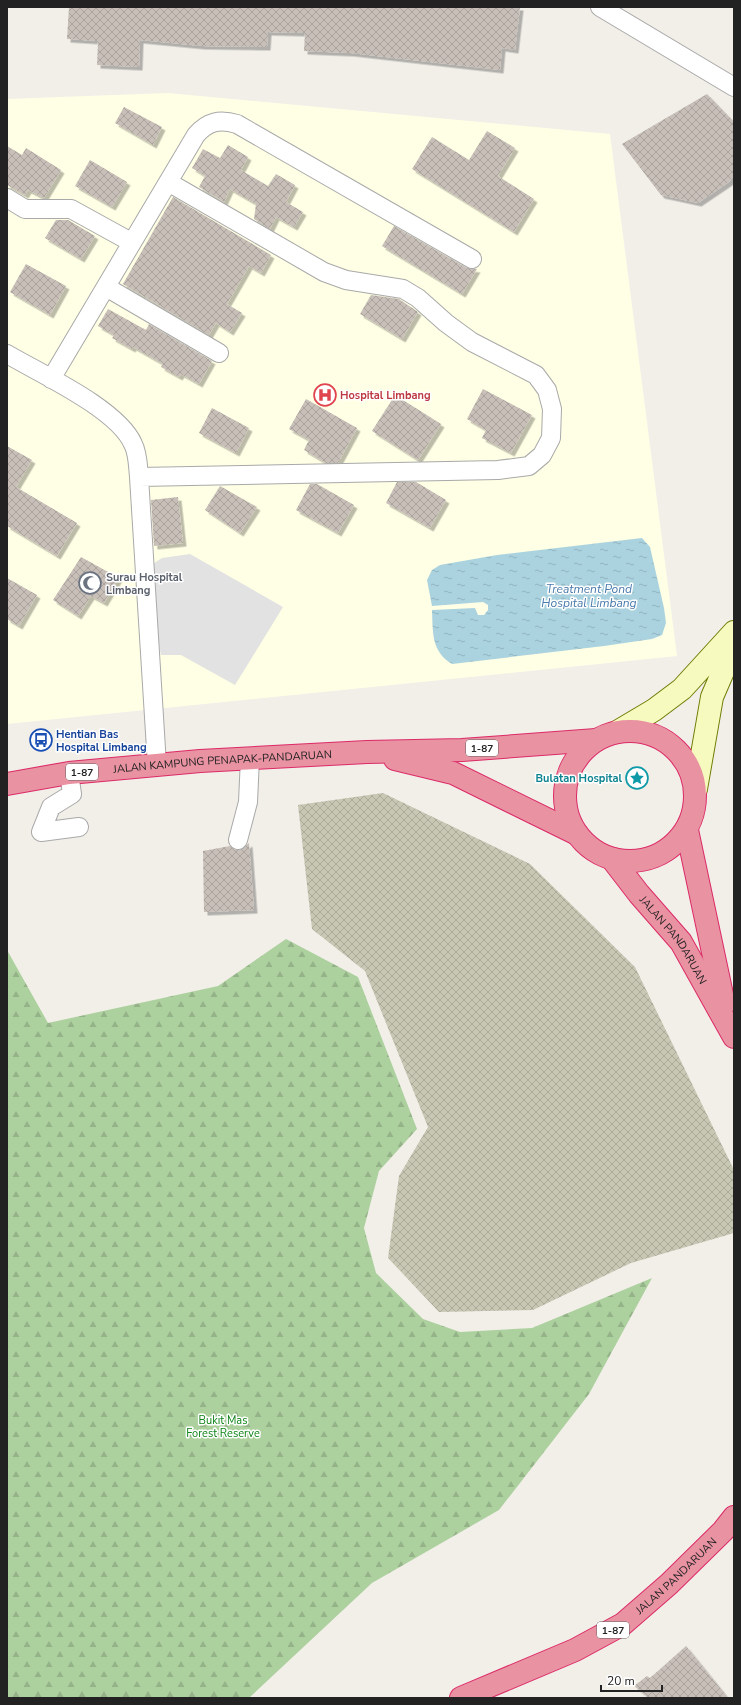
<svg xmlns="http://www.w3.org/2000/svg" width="741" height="1705" viewBox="0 0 741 1705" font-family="'Nunito Sans',sans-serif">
  <defs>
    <pattern id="construction-cross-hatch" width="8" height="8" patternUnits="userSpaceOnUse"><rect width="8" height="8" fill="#c7c7b4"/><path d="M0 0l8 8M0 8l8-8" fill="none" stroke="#abab9a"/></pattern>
    <pattern id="forest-firs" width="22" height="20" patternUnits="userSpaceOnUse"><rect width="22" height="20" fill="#add19e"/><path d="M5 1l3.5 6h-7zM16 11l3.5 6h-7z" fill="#95b388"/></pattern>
    <pattern id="water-ripples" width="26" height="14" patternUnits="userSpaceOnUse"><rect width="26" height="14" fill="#aad3df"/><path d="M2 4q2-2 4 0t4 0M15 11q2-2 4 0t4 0" fill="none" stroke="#92b5bf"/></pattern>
    <pattern id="building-cross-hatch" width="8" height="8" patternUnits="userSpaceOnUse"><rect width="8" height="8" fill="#c7bfb8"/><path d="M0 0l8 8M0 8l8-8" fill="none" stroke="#aba49e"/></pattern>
    <filter id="shadow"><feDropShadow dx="3.5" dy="3.5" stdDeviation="0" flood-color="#0004"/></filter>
  </defs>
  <rect width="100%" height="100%" fill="#f2efe9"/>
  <!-- education -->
  <path fill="#ffffe5" d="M 168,93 L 610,134 L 677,656 L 7,724 L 7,99 Z"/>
  <!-- construction -->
  <path fill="url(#construction-cross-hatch)" d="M 383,793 L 530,864 L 635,967 L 734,1170 L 734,1233 L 631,1263 L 533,1310 L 439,1312 L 388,1258 L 399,1176 L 428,1127 L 365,971 L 312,929 L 298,805 Z"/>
  <!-- forest -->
  <path fill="url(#forest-firs)" d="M 286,939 L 358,977 L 417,1129 L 379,1171 L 364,1228 L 376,1273 L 423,1319 L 460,1332 L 532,1328 L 652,1278 L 589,1394 L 499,1510 L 372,1583 L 249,1698 L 7,1698 L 7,950 L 48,1023 L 218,986 Z"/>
  <!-- parking -->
  <path fill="#e2e2e2" d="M 190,554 L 283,607 L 235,685 L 181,655 L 161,655 L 153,618 L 151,565 L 162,558 Z"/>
  <!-- water -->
  <path fill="url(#water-ripples)" d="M 642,538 L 650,547 L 664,608 L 666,623 L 662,635 L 652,639 L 604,646 L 452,664 C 431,651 433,633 432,610 L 475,608 L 478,615 L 484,615 L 488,610 L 488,605 L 483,602 L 432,606 L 427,580 L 432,570 L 440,565 L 497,555 Z"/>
  <!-- building -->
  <path fill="url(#building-cross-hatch)" filter="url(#shadow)" d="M 69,7 L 520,7 L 515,50 L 502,48 L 500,70 L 351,53 L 304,51 L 305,33 L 268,32 L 267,47 L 202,46 L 140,40 L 139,67 L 97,65 L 98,41 L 67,39 Z
    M 707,94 L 734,122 L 734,175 L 729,182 L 698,203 L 661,195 L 622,144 Z
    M 124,107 L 162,127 L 153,145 L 115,123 Z
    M 487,131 L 515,148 L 498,176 L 534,199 L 514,232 L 412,169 L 432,137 L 469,160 Z
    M 228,145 L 248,157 L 241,170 L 268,186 L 276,174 L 295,185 L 286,202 L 303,212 L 294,227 L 276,217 L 270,229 L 254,219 L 256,204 L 230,189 L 224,202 L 199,187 L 205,176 L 192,168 L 203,149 L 220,158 Z
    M 7,146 L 22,155 L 26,148 L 61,170 L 44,198 L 28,190 L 25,195 L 7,185 Z
    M 90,160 L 127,182 L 112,207 L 75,186 Z
    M 173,197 L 271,255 L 261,273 L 249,266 L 227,304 L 242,313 L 230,332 L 216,323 L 209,335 L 123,284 Z
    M 56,220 L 68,220 L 95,236 L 81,259 L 45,238 Z
    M 394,226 L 467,268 L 477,269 L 462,294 L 382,246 Z
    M 26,264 L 66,286 L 50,315 L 10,292 Z
    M 371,295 L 399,299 L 418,312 L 402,339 L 360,314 Z
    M 108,309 L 146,330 L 149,324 L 212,361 L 199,384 L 181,374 L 179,377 L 161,367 L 163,364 L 133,347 L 132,349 L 112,338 L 114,335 L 98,326 Z
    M 483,389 L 532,415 L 511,453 L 482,438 L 486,430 L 467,419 Z
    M 395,395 L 441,424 L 418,460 L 372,431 Z
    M 306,399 L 357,428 L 338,463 L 326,463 L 304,450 L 309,440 L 289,429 Z
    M 212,408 L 249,428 L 236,453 L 199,433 Z
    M 7,446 L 32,460 L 16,487 L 77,523 L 57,556 L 7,526 Z
    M 397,482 L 416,482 L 446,500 L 430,528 L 386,503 Z
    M 310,484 L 317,484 L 354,505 L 338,533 L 296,510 Z
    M 220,486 L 257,507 L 240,533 L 205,510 Z
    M 178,497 L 183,543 L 154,546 L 151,500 Z
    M 81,557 L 119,578 L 104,603 L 91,596 L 78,616 L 53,600 Z
    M 7,578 L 37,595 L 19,626 L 7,619 Z
    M 249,843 L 254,910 L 204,912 L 203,851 L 230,846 L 235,850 L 240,850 Z
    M 686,1646 L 728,1698 L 649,1698 L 634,1686 L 647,1676 L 650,1678 Z"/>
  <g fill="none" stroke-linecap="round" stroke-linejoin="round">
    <!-- street casing -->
    <g stroke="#a9a9a9" stroke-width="20">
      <path id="street" d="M 600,7 L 734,87
        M 7,198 L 25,209 L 71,209 L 131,242
        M 106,287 L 219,353
        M 7,354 C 41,374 118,409 133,444 C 138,453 138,467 139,477 L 157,765
        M 51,379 L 196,135 C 208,121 220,119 237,124 L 472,259
        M 139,477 L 498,470 L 529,466 L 542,455 L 551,438 L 552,409 L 547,390 L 536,375 L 472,342 L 446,323 L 418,298 L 403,289 L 346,280 L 324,272 L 168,182
        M 69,773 L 72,794 L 51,807 L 41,832 L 79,827
        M 238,840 L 248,802 L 250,758"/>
    </g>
    <!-- secondary casing -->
    <g stroke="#707d05" stroke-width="24">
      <path id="secondary" d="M 617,732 L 654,710 L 682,689 L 734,632
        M 696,789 L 712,697 L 734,646"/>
    </g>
    <!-- highway casing -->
    <g stroke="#dc2a67" stroke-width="24">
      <g id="highway">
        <circle cx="630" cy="796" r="65"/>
        <path d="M 395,759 L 453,773 L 577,834"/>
        <path id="s1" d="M 7,784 L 69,773 L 200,761 L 367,752 L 462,750 L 596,740"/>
        <path d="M 687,830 L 724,1004"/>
        <path id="s2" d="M 612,859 L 639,894 L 681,942 L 734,1037"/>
        <path id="s3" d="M 461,1698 L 575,1650 L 623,1624 L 669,1584 L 723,1531 L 734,1517"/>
      </g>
    </g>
    <!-- street -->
    <use href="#street" stroke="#fff" stroke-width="18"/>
    <!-- secondary -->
    <use href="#secondary" stroke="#f7fabf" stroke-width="22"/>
    <!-- highway -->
    <use href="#highway" stroke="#e892a2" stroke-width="22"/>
  </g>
  <!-- icons -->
  <defs>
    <g id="hospital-ring" transform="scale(1.15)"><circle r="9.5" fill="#fff" stroke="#e0444e" stroke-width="1.5"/><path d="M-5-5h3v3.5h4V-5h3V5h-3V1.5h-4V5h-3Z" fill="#e0444e"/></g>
    <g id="mosque-ring" transform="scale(1.15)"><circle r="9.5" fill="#fff" stroke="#6b7280" stroke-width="1.5"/><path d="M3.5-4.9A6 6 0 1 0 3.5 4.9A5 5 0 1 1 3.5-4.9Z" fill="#6b7280"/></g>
    <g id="bus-ring" transform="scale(1.15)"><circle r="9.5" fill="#fff" stroke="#1a4fb4" stroke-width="1.5"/><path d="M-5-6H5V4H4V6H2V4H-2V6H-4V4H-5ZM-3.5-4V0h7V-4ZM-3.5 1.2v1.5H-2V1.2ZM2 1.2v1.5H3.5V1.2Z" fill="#1a4fb4"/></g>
    <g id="sight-ring" transform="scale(1.15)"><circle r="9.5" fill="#fff" stroke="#0f9aa8" stroke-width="1.5"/><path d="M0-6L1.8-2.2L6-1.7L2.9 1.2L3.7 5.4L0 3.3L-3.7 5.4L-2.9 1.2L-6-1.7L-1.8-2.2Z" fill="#0f9aa8"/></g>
  </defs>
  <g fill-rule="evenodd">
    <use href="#hospital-ring" x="325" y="395"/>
    <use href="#mosque-ring" x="90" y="583"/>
    <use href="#bus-ring" x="41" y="740"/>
    <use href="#sight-ring" x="637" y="778"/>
  </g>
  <g text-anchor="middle" stroke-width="3" stroke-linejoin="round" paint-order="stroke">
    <!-- shield labels -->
    <g fill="#fff" stroke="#646464" stroke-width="1">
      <rect x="466" y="740" width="32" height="16" rx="3"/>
      <rect x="66" y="764" width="32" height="16" rx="3"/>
      <rect x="597" y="1622" width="32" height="16" rx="3"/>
    </g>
    <g font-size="10" font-weight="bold" fill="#222">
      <text x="482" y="752">1-87</text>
      <text x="82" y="776">1-87</text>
      <text x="613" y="1634">1-87</text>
    </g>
    <!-- health labels -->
    <g font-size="11" font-weight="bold" fill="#be3a42" stroke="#fff" text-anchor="start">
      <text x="340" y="399">Hospital Limbang</text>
    </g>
    <!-- worship labels -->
    <g font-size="11" font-weight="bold" fill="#5b616d" stroke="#fff" text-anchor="start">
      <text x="106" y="581">Surau Hospital<tspan x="106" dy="13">Limbang</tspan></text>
    </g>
    <!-- transit labels -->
    <g font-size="11" font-weight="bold" fill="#164399" stroke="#fff" text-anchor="start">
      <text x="56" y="738">Hentian Bas<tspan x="56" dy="13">Hospital Limbang</tspan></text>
    </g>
    <!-- street labels -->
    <g font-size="11" fill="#222" stroke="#fff">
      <text dy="4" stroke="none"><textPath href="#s1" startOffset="217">JALAN KAMPUNG PENAPAK-PANDARUAN</textPath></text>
      <text dy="4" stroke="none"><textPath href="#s2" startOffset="102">JALAN PANDARUAN</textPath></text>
      <text dy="4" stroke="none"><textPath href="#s3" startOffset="250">JALAN PANDARUAN</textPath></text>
    </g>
    <!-- culture labels -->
    <g font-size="11" font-weight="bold" fill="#0d838f" stroke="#fff" text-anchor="end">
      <text x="622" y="782">Bulatan Hospital</text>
    </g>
    <!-- park labels -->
    <g font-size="11" fill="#0c8416" stroke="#fff">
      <text x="223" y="1424">Bukit Mas<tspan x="223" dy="13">Forest Reserve</tspan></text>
    </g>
    <!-- water labels -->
    <g font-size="12" font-style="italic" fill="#4a7aab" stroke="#fff">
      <text x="589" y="593">Treatment Pond<tspan x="589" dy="14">Hospital Limbang</tspan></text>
    </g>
  </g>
  <!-- border -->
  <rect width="741" height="1705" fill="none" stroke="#222222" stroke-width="16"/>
  <!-- scale -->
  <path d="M601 1685v6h61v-6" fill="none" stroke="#222222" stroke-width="2"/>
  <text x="607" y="1685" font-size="12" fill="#222222" stroke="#ffffff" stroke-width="3" paint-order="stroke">20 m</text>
</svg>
